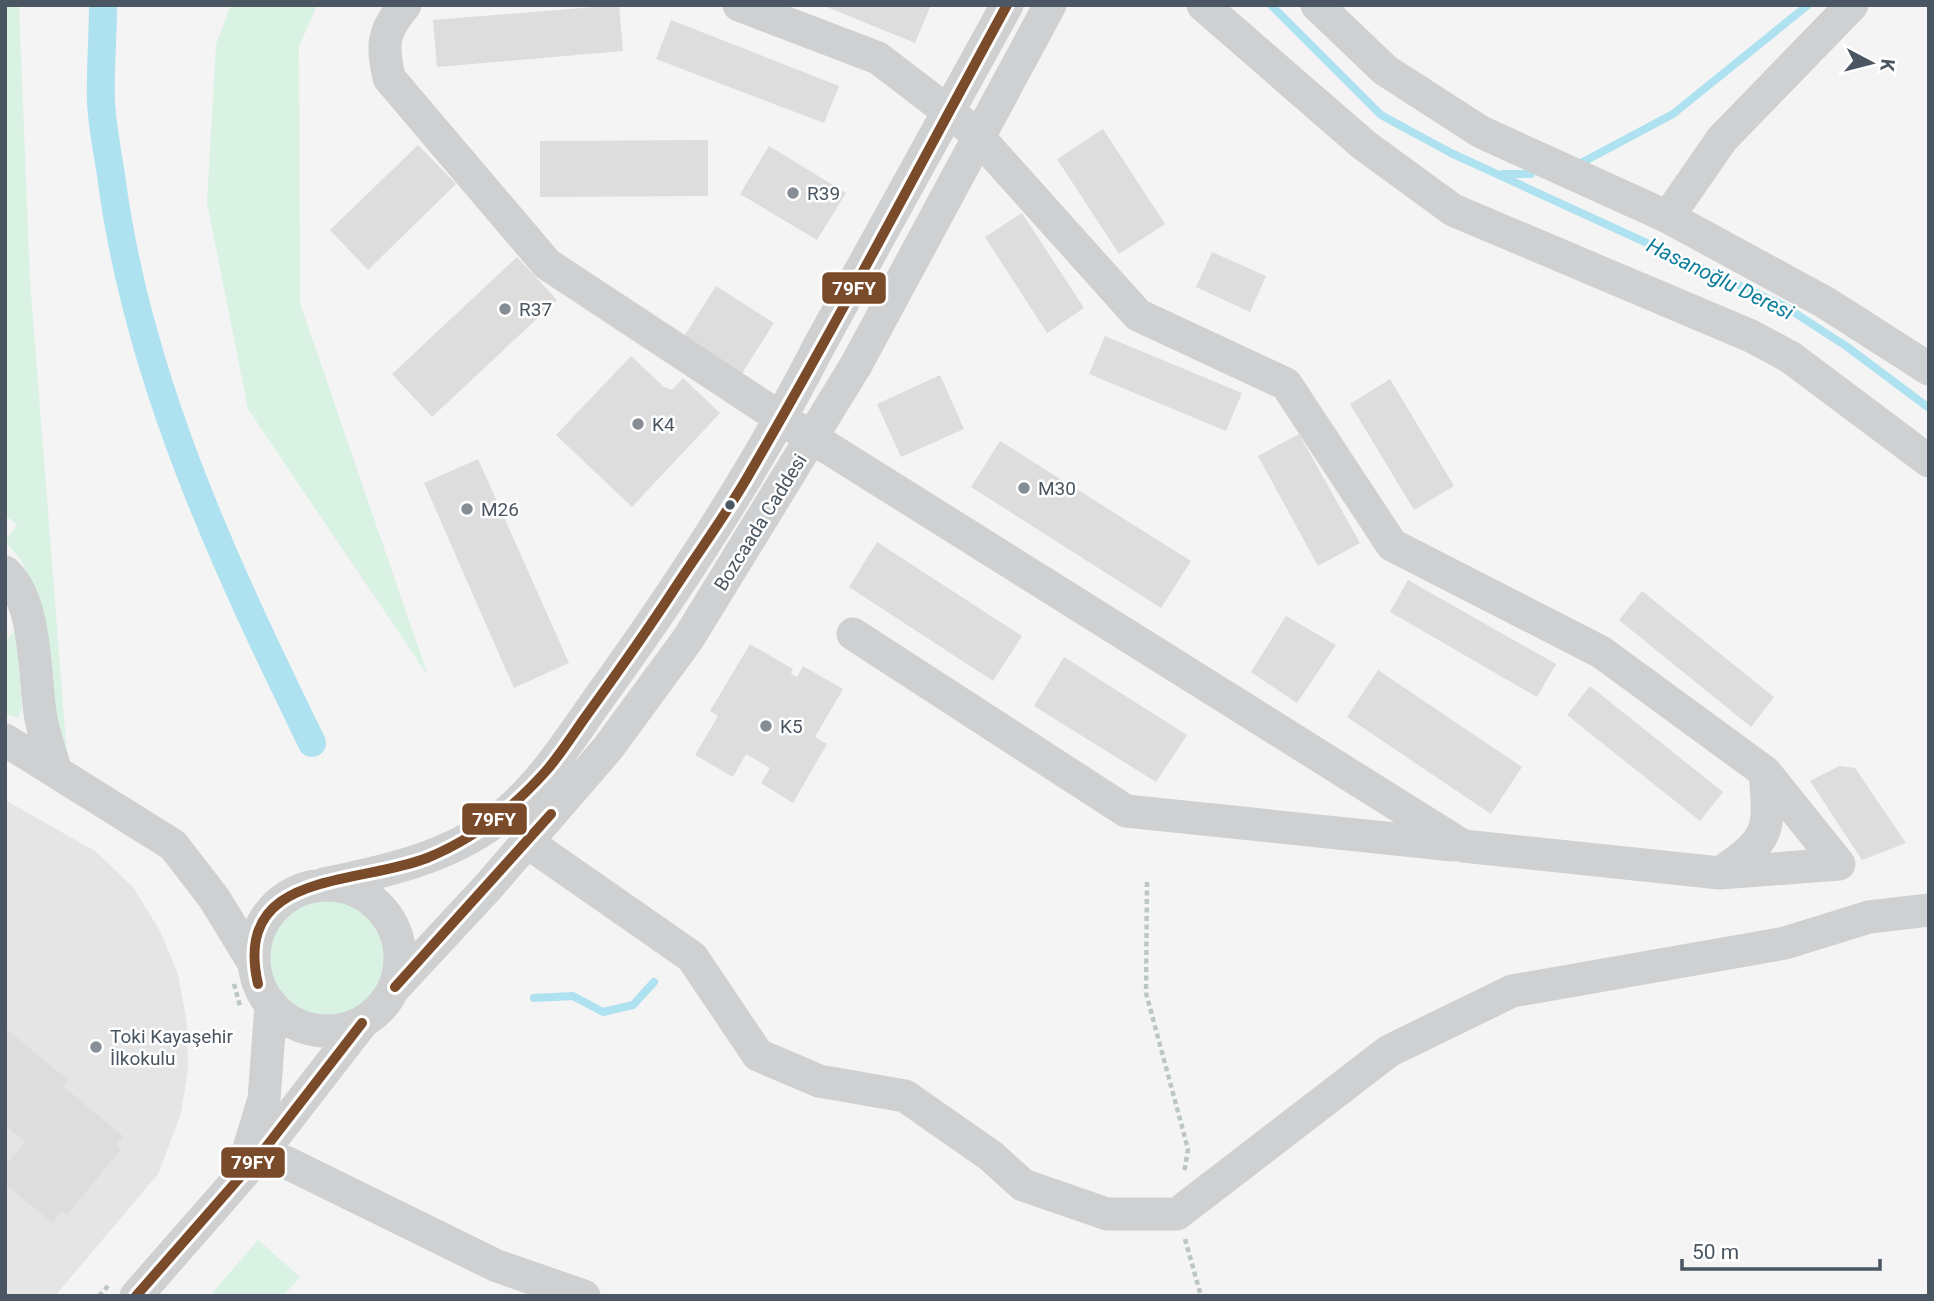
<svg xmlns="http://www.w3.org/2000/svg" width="1934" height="1301" viewBox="0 0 1934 1301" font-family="Roboto,sans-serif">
  <rect width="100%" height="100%" fill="#f4f4f4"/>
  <!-- education -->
  <path fill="#e6e5e6" d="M 5,800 L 95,851 L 133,887 L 160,931 L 178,974 L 187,1024 L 188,1069 L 181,1114 L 158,1174 L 55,1296 L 5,1296 Z"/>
  <!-- green -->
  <path fill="#d9f2e3" d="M 5,5 L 19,5 L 30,280 L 67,756 L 52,746 L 36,590 L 21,560 L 5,541 L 17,525 L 5,515 Z
    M 231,5 L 317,5 L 299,47 L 300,303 L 428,676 L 248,409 L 207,203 L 216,44 Z
    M 16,630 L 22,708 L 18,718 L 5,714 L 5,641 Z
    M269 959a59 59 0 1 1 118 0a59 59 0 1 1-118 0Z
    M 258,1240 L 300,1277 L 283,1296 L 217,1296 L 213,1292 Z"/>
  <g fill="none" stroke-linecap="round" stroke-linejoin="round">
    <!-- stream -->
    <path stroke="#aee2f0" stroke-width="8" d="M 1271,5 L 1381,115 L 1451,153 L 1784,306 L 1846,346 L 1929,408
      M 1581,163 L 1673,114 L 1808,5
      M 1503,174 L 1531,174
      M 534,998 L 573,996 L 603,1012 L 633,1005 L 654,982"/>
    <!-- canal -->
    <path stroke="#aee2f0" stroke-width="28" d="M 103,5 C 103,37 100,69 101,101 C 102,125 107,150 111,175 C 137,377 223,561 312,743"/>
  </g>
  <!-- building -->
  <path fill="#ddddde" d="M 619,5 L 623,51 L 437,67 L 433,20 Z
    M 822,5 L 931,5 L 915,43 Z
    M 671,20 L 839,86 L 824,123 L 656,59 Z
    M 1103,129 L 1165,224 L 1119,254 L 1057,159 Z
    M 708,140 L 708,196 L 540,197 L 540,141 Z
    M 418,145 L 456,184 L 368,270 L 330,230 Z
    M 769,146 L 846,193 L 817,240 L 740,194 Z
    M 1022,213 L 1084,308 L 1047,333 L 985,237 Z
    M 1212,252 L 1266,276 L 1250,312 L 1196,287 Z
    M 517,257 L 557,300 L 432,417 L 392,374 Z
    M 716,286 L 774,323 L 741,375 L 683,338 Z
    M 1105,336 L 1242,393 L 1226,431 L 1089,374 Z
    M 631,356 L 664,387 L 672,390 L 683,378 L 720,413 L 632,507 L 556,435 Z
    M 940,375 L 964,429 L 901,457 L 877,404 Z
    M 1390,379 L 1454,486 L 1414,510 L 1350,404 Z
    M 1299,434 L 1360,543 L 1318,566 L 1258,456 Z
    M 1000,441 L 1191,561 L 1161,608 L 971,487 Z
    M 478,459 L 569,663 L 514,688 L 424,483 Z
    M 877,542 L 1022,636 L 993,681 L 849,587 Z
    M 1408,580 L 1556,664 L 1537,697 L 1390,612 Z
    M 1642,591 L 1774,697 L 1751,727 L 1619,620 Z
    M 1286,616 L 1336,645 L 1297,703 L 1251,672 Z
    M 750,644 L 793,669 L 791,674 L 797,677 L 803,666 L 843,689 L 815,737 L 827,744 L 793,803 L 761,783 L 770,768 L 746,754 L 733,777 L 695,755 L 718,716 L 710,711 Z
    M 1064,657 L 1187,735 L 1156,782 L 1034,706 Z
    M 1378,670 L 1522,767 L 1491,814 L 1347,717 Z
    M 1590,686 L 1723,792 L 1700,821 L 1567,715 Z
    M 1839,766 L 1855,768 L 1906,843 L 1862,860 L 1810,781 Z
    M 5,1028 L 68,1080 L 63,1086 L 123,1136 L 116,1145 L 121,1149 L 67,1215 L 62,1211 L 52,1223 L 5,1184 L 5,1166 L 25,1142 L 5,1125 Z"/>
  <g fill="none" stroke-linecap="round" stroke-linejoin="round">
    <!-- path -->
    <path stroke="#bcc7c4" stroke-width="4.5" stroke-dasharray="5 3.5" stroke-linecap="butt" d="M 1147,882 L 1146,993 L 1188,1149 L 1184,1173
      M 234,984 L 240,1006
      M 1185,1239 L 1201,1296
      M 99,1296 L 108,1286"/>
    <!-- minor -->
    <path stroke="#ced0d2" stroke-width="33" d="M 405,5 C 382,32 382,44 389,78 L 547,264 L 782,419 L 1463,846 L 1720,873 L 1839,864 L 1765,772 L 1601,652 L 1392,545 L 1286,384 L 1138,315 L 972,130 L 878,58 L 739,5
      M 1203,5 L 1364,145 L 1453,210 L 1751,336 L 1790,357 L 1929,461
      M 1317,5 L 1385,70 L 1481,132 L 1668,217 L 1826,303 L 1929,369
      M 1668,217 L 1722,139 L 1852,5
      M 5,572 C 37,601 34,672 40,713 C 43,733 50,752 56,771
      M 853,634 L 1126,811 L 1453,845
      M 5,740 L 173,845 L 214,898 L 253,962
      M 527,842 L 692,957 L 758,1055 L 819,1081 L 905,1096 L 991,1156 L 1023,1185 L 1107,1214 L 1177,1214 L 1389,1051 L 1512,991 L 1785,943 L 1869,917 L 1929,910
      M 1720,873 C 1771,838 1770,832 1765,772
      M 324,884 C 383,872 448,858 497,820 C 538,790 570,739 599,698 C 680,586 756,470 819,346
      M254 958a73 73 0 1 1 146 0a73 73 0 1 1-146 0Z
      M 395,987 L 488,887 L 608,748 L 688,639 L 856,365
      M 263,1151 L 497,1266 L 584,1296
      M 244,1165 L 264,1099 L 271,1006
      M 136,1296 L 263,1151 L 362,1023"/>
    <!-- minor-bridge -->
    <path stroke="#ced0d2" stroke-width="33" d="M 819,346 L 1007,5
      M 856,365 L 1050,5"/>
    <!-- bus-1 casing -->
    <g stroke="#fff" stroke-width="16">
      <path id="bus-1" d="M 258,984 C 232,870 355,886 427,858 C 474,839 513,808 546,771 C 560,755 572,736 584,719 C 615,676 645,634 673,591 C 699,551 728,512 751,471 C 840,318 922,161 1007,5
        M 395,987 L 551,814
        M 136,1296 L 263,1151 L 362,1023"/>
    </g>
    <!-- bus-1 -->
    <use href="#bus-1" stroke="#7a4b2a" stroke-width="10"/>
  </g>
  <!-- markers -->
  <g fill="#868d94" stroke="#fff" stroke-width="2.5">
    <circle cx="793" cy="193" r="7"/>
    <circle cx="505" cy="309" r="7"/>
    <circle cx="638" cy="424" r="7"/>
    <circle cx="1024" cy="488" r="7"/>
    <circle cx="467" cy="509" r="7"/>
    <circle cx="766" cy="726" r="7"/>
    <circle cx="96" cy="1047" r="7"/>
  </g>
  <circle fill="#4a5661" stroke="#fff" stroke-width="2.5" cx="730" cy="505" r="6"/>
  <g text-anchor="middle" stroke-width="5" stroke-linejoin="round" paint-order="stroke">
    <!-- poi labels -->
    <g font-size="19" fill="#4a5661" stroke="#fff" text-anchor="start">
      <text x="807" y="200">R39</text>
      <text x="519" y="316">R37</text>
      <text x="652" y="431">K4</text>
      <text x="1038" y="495">M30</text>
      <text x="481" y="516">M26</text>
      <text x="780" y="733">K5</text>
      <text x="110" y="1043">Toki Kayaşehir<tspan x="110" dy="22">İlkokulu</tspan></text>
    </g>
    <!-- street labels -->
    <g font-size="19" fill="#4a5661" stroke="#fff">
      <text transform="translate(760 522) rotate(-58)" y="7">Bozcaada Caddesi</text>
    </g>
    <!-- water labels -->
    <g font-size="21" font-style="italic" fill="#0c7c9b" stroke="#fff">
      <text transform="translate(1720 279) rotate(26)" y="7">Hasanoğlu Deresi</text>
    </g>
  </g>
  <g stroke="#fff" stroke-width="2.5">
    <rect x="821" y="271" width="66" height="34" rx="7" fill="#7a4b2a"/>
    <rect x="461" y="802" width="67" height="34" rx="7" fill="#7a4b2a"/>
    <rect x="220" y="1146" width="66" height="33" rx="7" fill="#7a4b2a"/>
  </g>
  <g font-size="19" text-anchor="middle" font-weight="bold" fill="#fff">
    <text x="854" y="295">79FY</text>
    <text x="494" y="826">79FY</text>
    <text x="253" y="1169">79FY</text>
  </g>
  <!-- border -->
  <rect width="1934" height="1301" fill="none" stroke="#4a5661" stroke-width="14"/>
  <!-- north arrow -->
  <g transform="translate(1871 63) rotate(97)" stroke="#ffffff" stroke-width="5" paint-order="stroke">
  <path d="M0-5L12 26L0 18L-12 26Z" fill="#4a5661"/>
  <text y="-10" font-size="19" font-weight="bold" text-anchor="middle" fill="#4a5661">K</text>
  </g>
  <!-- scale -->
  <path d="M1682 1259v10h198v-10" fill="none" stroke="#4a5661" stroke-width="3.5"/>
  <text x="1692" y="1259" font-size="21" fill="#4a5661" stroke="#ffffff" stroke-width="5" paint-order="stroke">50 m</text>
</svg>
